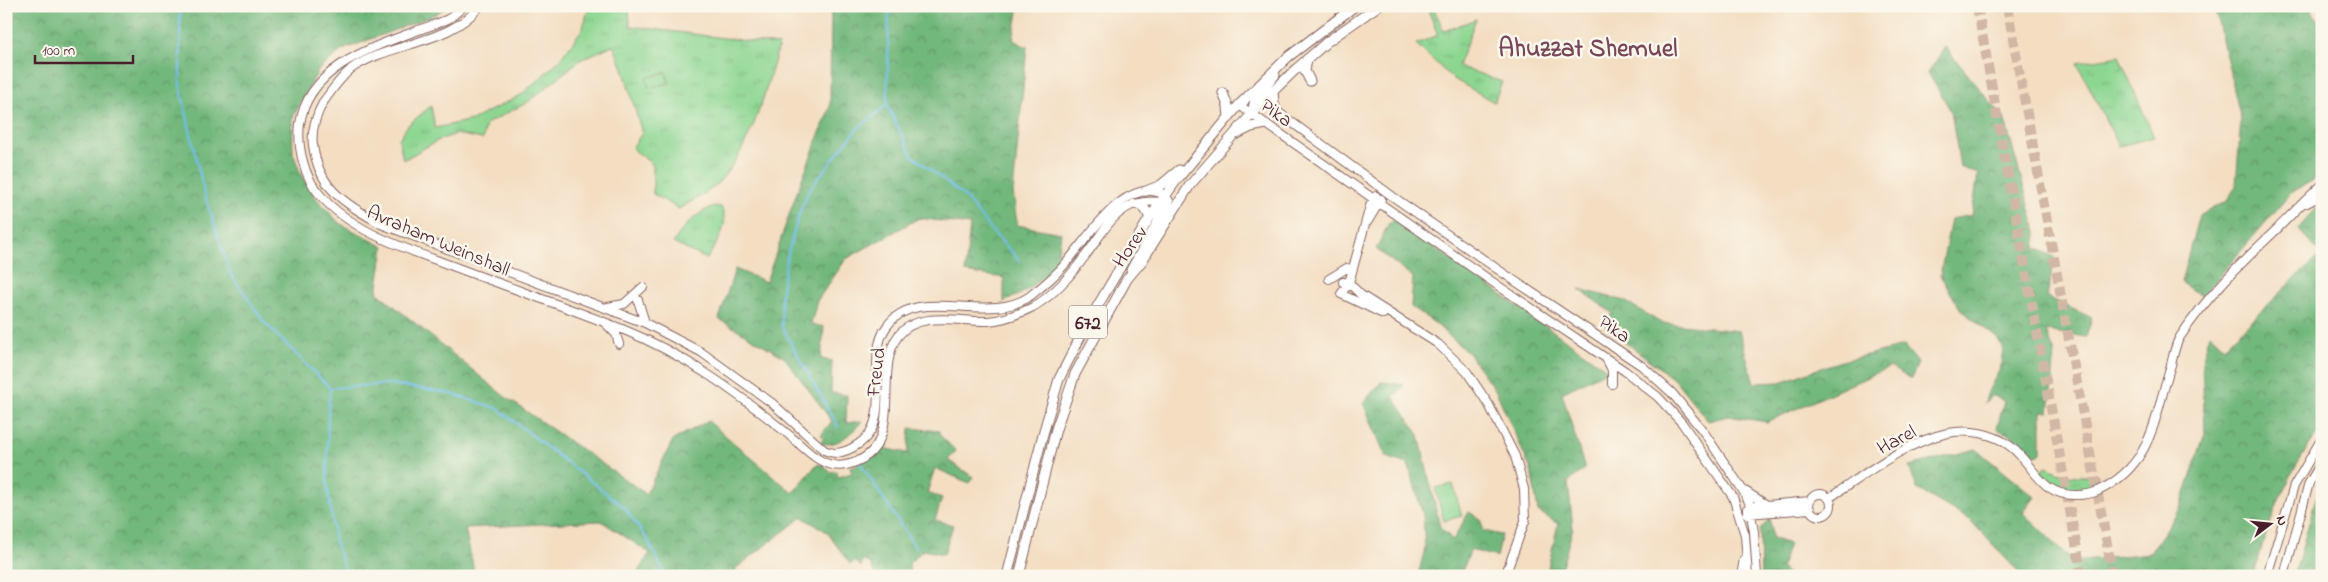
<svg xmlns="http://www.w3.org/2000/svg" width="2328" height="582" viewBox="0 0 2328 582" font-family="'Indie Flower',sans-serif">
  <defs>
    <pattern id="forest-crowns" width="20" height="18" patternUnits="userSpaceOnUse" patternTransform="scale(1.25)"><rect width="20" height="18" fill="#72b77c"/><path d="M2 6a3 3 0 1 1 6 0M12 15a3 3 0 1 1 6 0" fill="none" stroke="#609466"/></pattern>
    <pattern id="park-tufts" width="24" height="20" patternUnits="userSpaceOnUse" patternTransform="scale(1.25)"><rect width="24" height="20" fill="#8dd692"/><path d="M3 7l-1-3M5 7V3M7 7l1-3M15 17l-1-3M17 17v-4M19 17l1-3" fill="none" stroke="#7bb77e"/></pattern>
  </defs>
  <rect width="100%" height="100%" fill="#fbf7ec"/>
  <filter id="ink" filterUnits="userSpaceOnUse"><feTurbulence type="fractalNoise" baseFrequency=".02" numOctaves="2"/><feDisplacementMap in="SourceGraphic" scale="10" xChannelSelector="R" yChannelSelector="G"/><feConvolveMatrix kernelMatrix="1 2 1 2 8 2 1 2 1" color-interpolation-filters="sRGB"/></filter>
  <filter id="wash" filterUnits="userSpaceOnUse"><feTurbulence type="fractalNoise" baseFrequency=".0096" numOctaves="4" result="noise"/><feDisplacementMap in="SourceGraphic" scale="20" xChannelSelector="R" yChannelSelector="G"/><feGaussianBlur stdDeviation="1.12" result="paint"/><feColorMatrix in="noise" values="0 0 0 0 0 0 0 0 0 0 0 0 0 0 0 0 0 1.4 0 .05"/><feComposite in="paint" operator="in"/></filter>
  <g filter="url(#wash)">
    <rect width="100%" height="100%" fill="#f3dec2"/>
    <!-- forest -->
    <path fill="url(#forest-crowns)" stroke="#5e6b54" d="M 6,6 L 449,6 L 432,16 L 342,50 L 319,69 L 292,119 L 293,153 L 301,175 L 315,197 L 339,223 L 384,247 L 377,292 L 504,396 L 646,494 L 673,440 L 708,421 L 793,493 L 817,464 L 825,466 L 830,472 L 836,471 L 838,477 L 852,473 L 850,467 L 864,461 L 877,447 L 908,453 L 910,428 L 939,431 L 940,435 L 956,451 L 948,460 L 973,477 L 969,483 L 935,468 L 927,493 L 942,498 L 935,520 L 953,525 L 944,554 L 923,550 L 909,563 L 910,576 L 875,576 L 871,564 L 862,560 L 861,567 L 855,561 L 850,564 L 827,532 L 802,517 L 735,569 L 737,576 L 635,576 L 650,553 L 601,521 L 465,528 L 475,576 L 6,576 Z
      M 831,6 L 1019,6 L 1013,40 L 1027,47 L 1013,192 L 1017,225 L 1061,233 L 1056,265 L 1026,291 L 1004,302 L 1004,278 L 965,272 L 970,225 L 919,218 L 846,259 L 817,301 L 811,324 L 824,327 L 821,359 L 832,361 L 831,393 L 847,395 L 846,423 L 862,421 C 852,433 837,448 820,443 L 824,438 L 821,435 L 832,421 L 784,357 L 719,319 L 735,269 L 766,282 L 797,192 L 830,107 Z
      M 2210,6 L 2310,6 L 2322,30 L 2322,175 L 2291,193 L 2202,296 L 2181,282 L 2199,215 L 2227,201 L 2236,186 L 2241,119 L 2216,14 Z
      M 1945,47 L 2004,118 L 2037,234 L 2035,248 L 2055,257 L 2047,297 L 2092,318 L 2086,337 L 2046,331 L 2055,354 L 2049,412 L 2041,411 L 2041,453 L 2039,455 L 2033,454 L 2012,436 L 1997,429 L 2004,401 L 1992,395 L 1985,403 C 1988,380 2014,363 1998,339 L 1961,310 L 1940,275 L 1951,219 L 1972,215 L 1978,174 L 1960,167 L 1951,111 L 1928,73 Z
      M 2322,202 L 2322,428 C 2288,471 2267,523 2254,576 L 2022,576 L 1970,520 L 1917,489 L 1909,466 L 1976,449 L 2035,497 L 2023,513 L 2073,561 L 2150,553 L 2180,509 L 2205,433 L 2202,362 L 2210,334 L 2224,347 L 2321,254 L 2298,229 Z
      M 1393,221 L 1397,221 L 1608,370 L 1562,393 L 1585,469 L 1568,482 L 1573,528 L 1559,576 L 1546,576 L 1558,524 L 1538,511 L 1531,470 L 1496,391 L 1469,354 L 1436,324 L 1411,307 L 1413,277 L 1376,249 L 1389,223 Z
      M 1579,289 L 1625,301 L 1661,323 L 1739,331 L 1754,383 L 1780,382 L 1838,362 L 1904,346 L 1918,363 L 1911,379 L 1890,367 L 1767,422 L 1728,416 L 1708,421 L 1676,381 L 1605,326 L 1612,313 Z
      M 1381,382 L 1404,385 L 1393,397 L 1419,435 L 1440,527 L 1453,540 L 1469,512 L 1480,519 L 1484,531 L 1502,535 L 1497,557 L 1471,550 L 1460,576 L 1418,576 L 1425,548 L 1423,515 L 1408,464 L 1386,457 L 1363,403 Z
      M 2322,477 L 2322,549 L 2315,576 L 2294,576 Z
      M 1770,518 L 1772,538 L 1789,544 L 1781,568 L 1791,576 L 1761,576 L 1760,530 Z"/>
    <!-- park -->
    <path fill="url(#park-tufts)" stroke="#6c7a5e" d="M 589,6 L 629,6 L 630,26 L 779,45 C 765,93 752,147 717,184 C 707,194 691,201 679,209 L 653,194 L 653,165 L 632,148 L 642,133 L 623,68 L 613,45 L 580,60 L 528,102 L 486,124 L 483,139 L 456,134 L 439,140 L 403,160 L 399,139 L 408,125 L 431,106 L 435,128 L 472,120 L 521,95 L 559,61 L 583,28 Z
      M 1433,7 L 1444,31 L 1476,19 L 1458,66 L 1502,82 L 1494,102 L 1452,78 L 1416,44 L 1438,35 L 1428,9 Z
      M 2119,56 L 2154,137 L 2119,146 L 2077,63 Z
      M 714,206 L 721,207 C 731,225 716,244 707,259 L 673,243 C 683,227 696,213 714,206 Z
      M 2047,467 C 2064,477 2078,477 2098,475 L 2090,487 L 2073,491 L 2054,487 L 2041,471 Z"/>
    <!-- garden -->
    <path fill="#8dd692" stroke="#6c7a5e" d="M 666,72 L 669,83 L 649,88 L 646,78 Z
      M 1453,484 L 1462,516 L 1444,521 L 1435,488 Z"/>
    <g fill="none" stroke-linecap="round" stroke-linejoin="round">
      <!-- stream -->
      <path stroke="#73c0ed" stroke-width="2" d="M 180,6 L 180,85 L 204,193 L 230,273 L 265,323 L 330,388 L 390,384 L 452,394 L 497,408 L 624,507 L 647,539 L 666,576
        M 889,6 L 887,105 L 912,155 L 965,197 L 992,231 L 1020,261
        M 330,389 L 328,415 L 327,483 L 335,542 L 347,576
        M 838,427 L 782,327 L 781,296 L 786,261 L 798,217 L 809,190 L 856,130 L 887,105
        M 860,463 L 916,548"/>
    </g>
  </g>
  <g filter="url(#ink)">
    <g fill="none" stroke-linecap="round" stroke-linejoin="round">
      <!-- highway-tunnel -->
      <path stroke="#d1b8a4" stroke-width="10" stroke-dasharray="10 5" stroke-linecap="butt" d="M 1977,6 L 2082,576
        M 2007,6 L 2113,576"/>
      <!-- secondary casing -->
      <g stroke="#856260" stroke-width="10">
        <path id="secondary" d="M 464,6 C 459,10 453,16 448,19 C 438,24 426,27 416,31 C 370,48 308,68 300,124 C 297,147 304,177 320,195 C 355,235 414,251 463,270 C 516,290 570,308 622,329 C 684,354 738,393 789,435 C 805,448 822,470 846,465 C 910,451 871,372 898,336 C 918,310 960,322 988,321 C 1004,320 1019,314 1033,307 C 1055,294 1071,275 1086,255 C 1099,238 1111,214 1132,205 C 1142,201 1154,201 1165,202
          M 480,6 C 449,45 389,42 351,69 C 340,78 332,90 324,101 C 317,113 311,130 313,145 C 319,190 345,203 381,224 L 645,323 L 701,352 L 772,403 L 824,450 C 834,455 842,453 852,448 C 900,424 861,362 887,326 C 918,283 988,326 1030,296 C 1043,286 1056,275 1067,262 C 1088,238 1126,174 1165,195
          M 1995,6 L 1996,7
          M 1258,99 L 1263,101 L 1392,196 L 1503,273 L 1642,366 L 1672,393 L 1703,431 L 1742,489 L 1749,502 L 1754,532 L 1757,576
          M 1244,102 L 1239,105 L 1497,285 L 1625,371 L 1658,397 L 1682,423 L 1733,497 L 1745,535 L 1748,576
          M 2307,203 L 2322,195
          M 1368,221 L 1381,199
          M 1329,279 L 1347,268
          M 1343,282 L 1349,283 L 1361,295 L 1438,344 L 1467,372 L 1489,405 L 1515,456 L 1524,489 L 1525,521 L 1505,576
          M 1341,294 L 1349,283 L 1370,206 L 1376,196
          M 1341,294 L 1383,314
          M 638,300 L 645,323
          M 608,307 L 624,304 L 643,287
          M 608,326 L 616,334 L 619,344
          M 1607,360 L 1612,370 L 1612,384
          M 1745,491 L 1767,505
          M1809 505a11 11 0 1 1 22 0a11 11 0 1 1-22 0Z
          M 1829,498 C 1866,474 1905,442 1948,433 C 1969,429 1993,433 2010,446 C 2034,464 2040,496 2076,495 C 2083,495 2091,494 2098,491 C 2154,464 2154,417 2171,365 C 2173,356 2175,345 2180,337 C 2207,296 2241,263 2276,230 C 2291,215 2306,199 2322,185
          M 1747,509 L 1755,506 L 1810,501
          M 1747,514 L 1810,509
          M 1741,576 L 1744,559
          M 2267,576 L 2294,486 L 2322,438
          M 2284,576 L 2309,483 L 2322,462"/>
      </g>
      <!-- primary casing -->
      <g stroke="#856260" stroke-width="11">
        <path id="primary" d="M 1307,59 L 1305,71 L 1310,81
          M 1273,91 L 1274,104 L 1278,113
          M 1223,93 L 1228,106 L 1229,118
          M 1252,114 L 1255,99 L 1275,75
          M 1237,134 L 1251,127 L 1266,124
          M 1146,191 L 1161,185 L 1179,170
          M 1134,204 L 1143,206 L 1150,217
          M 1131,270 L 1169,202 L 1165,195
          M 1007,576 L 1043,434 L 1059,379 L 1088,322 L 1150,217 L 1176,181 L 1239,105 L 1288,57 L 1355,6
          M 1019,576 L 1056,429 L 1075,374 L 1127,279 L 1142,261 L 1190,185 L 1263,101 L 1295,70 L 1328,41 L 1378,6"/>
      </g>
      <!-- secondary -->
      <use href="#secondary" stroke="#fff" stroke-width="8"/>
      <!-- primary -->
      <use href="#primary" stroke="#fff" stroke-width="9"/>
    </g>
  </g>
  <g text-anchor="middle" stroke-width="5" stroke-linejoin="round" paint-order="stroke">
    <!-- shield labels -->
    <rect fill="#fbf7ec" stroke="#7f6065" stroke-width="1" x="1069" y="305.5" width="38" height="33" rx="4"/>
    <g font-size="19" font-weight="bold" fill="#4a1f2b">
      <text x="1088" y="329">672</text>
    </g>
    <!-- street labels -->
    <g font-size="20" fill="#4a1f2b" stroke="#fbf7ec">
      <text transform="translate(1277 112) rotate(35)" y="7">Pika</text>
      <text transform="translate(439 240) rotate(23)" y="7">Avraham Weinshall</text>
      <text transform="translate(1129 246) rotate(-55)" y="7">Horev</text>
      <text transform="translate(1615 328) rotate(34)" y="7">Pika</text>
      <text transform="translate(875 372) rotate(-83)" y="7">Freud</text>
      <text transform="translate(1896 439) rotate(-28)" y="7">Harel</text>
    </g>
    <!-- district labels -->
    <g font-size="25" font-weight="bold" fill="#774759" stroke="#fbf7ec">
      <text x="1588" y="56">Ahuzzat Shemuel</text>
    </g>
  </g>
  <!-- margin -->
  <rect width="2328" height="582" fill="none" stroke="#fbf7ec" stroke-width="25"/>
  <!-- north arrow -->
  <g transform="translate(2270 524) rotate(74)" stroke="#fbf7ec" stroke-width="4" paint-order="stroke">
  <path d="M0-4L9 19L0 12L-9 19Z" fill="#4a1f2b"/>
  <text y="-8" font-size="14" font-weight="bold" text-anchor="middle" fill="#4a1f2b">N</text>
  </g>
  <!-- scale -->
  <path d="M35 55v8h98v-8" fill="none" stroke="#4a1f2b" stroke-width="2.5"/>
  <text x="42" y="55" font-size="15" fill="#4a1f2b" stroke="#fbf7ec" stroke-width="4" paint-order="stroke">100 m</text>
</svg>
